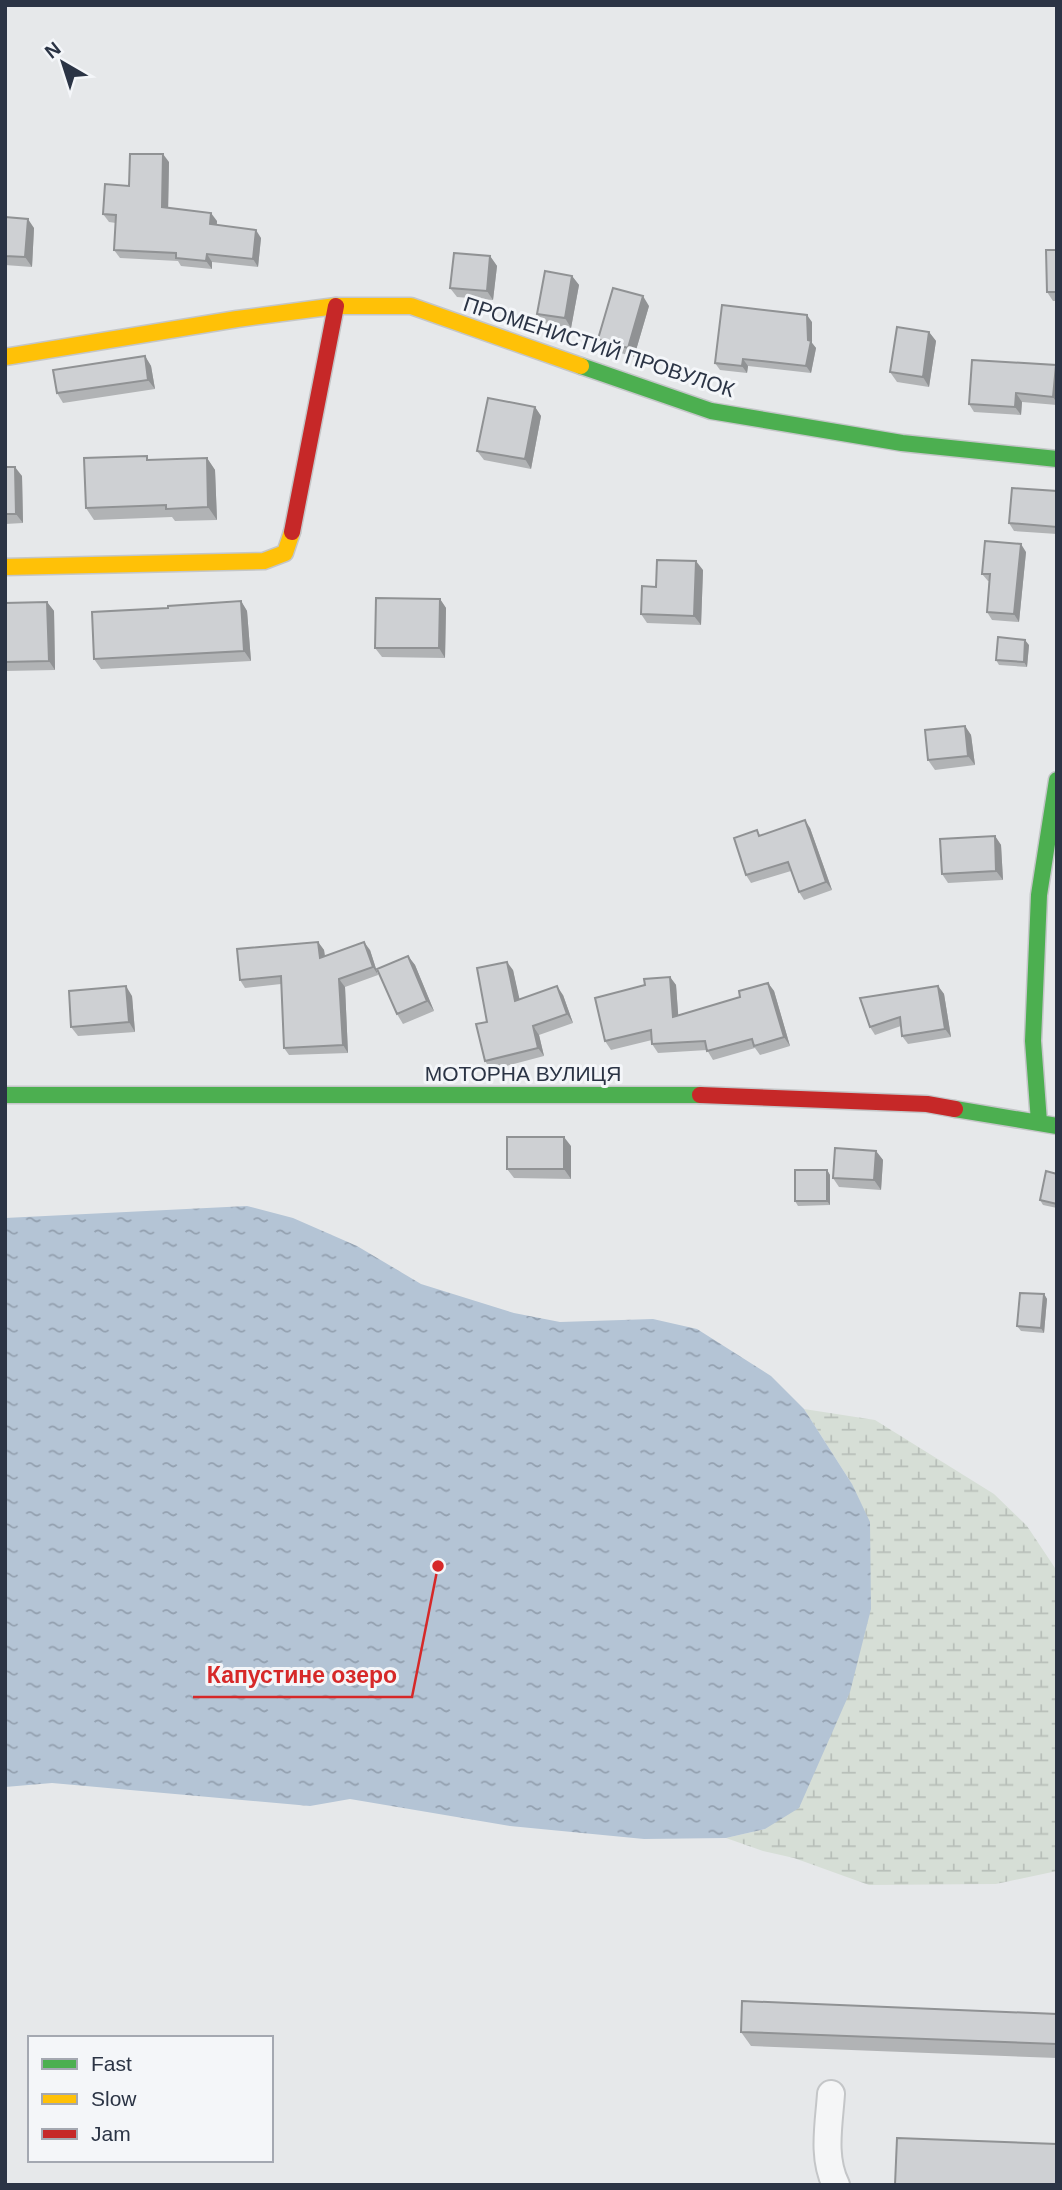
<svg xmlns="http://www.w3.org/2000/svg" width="1062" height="2190" viewBox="0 0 1062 2190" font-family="Arial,sans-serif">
  <defs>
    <pattern id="wetland-marsh" width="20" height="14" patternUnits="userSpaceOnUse" patternTransform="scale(1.75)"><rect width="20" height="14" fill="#d6ded6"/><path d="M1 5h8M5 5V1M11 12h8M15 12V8" fill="none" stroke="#b8bfb9"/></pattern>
    <pattern id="water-ripples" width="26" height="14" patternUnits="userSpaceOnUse" patternTransform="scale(1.75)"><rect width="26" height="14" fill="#b4c4d5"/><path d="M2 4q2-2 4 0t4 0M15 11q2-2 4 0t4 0" fill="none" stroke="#93a0af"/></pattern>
  </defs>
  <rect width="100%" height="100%" fill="#e6e8ea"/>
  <!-- wetland -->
  <path fill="url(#wetland-marsh)" d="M 804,1409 L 875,1420 L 994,1494 L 1027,1526 L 1057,1571 L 1057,1871 L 996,1884 L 869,1885 L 794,1858 L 763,1851 L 726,1838 L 765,1829 L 852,1484 Z"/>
  <!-- water -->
  <path fill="url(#water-ripples)" d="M 247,1206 L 293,1218 L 357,1246 L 421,1284 L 514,1313 L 560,1322 L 653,1319 L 697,1329 L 771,1376 L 804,1409 L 852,1484 L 870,1522 L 871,1609 L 850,1692 L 799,1808 L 765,1829 L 726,1838 L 644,1839 L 510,1826 L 350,1799 L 310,1806 L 52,1783 L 5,1787 L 5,1218 Z"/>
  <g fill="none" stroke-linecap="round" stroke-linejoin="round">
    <!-- street casing -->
    <g stroke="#c4c6c8" stroke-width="30">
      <path id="street" d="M 831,2094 C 829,2124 822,2157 836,2185"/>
    </g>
    <!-- fast casing -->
    <g stroke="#c4c6c8" stroke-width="19">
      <path id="fast" d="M 581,366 L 711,411 L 902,443 L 1057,459
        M 5,1095 L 700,1095
        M 955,1109 L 1057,1126
        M 1039,1122 L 1033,1041 L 1039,895 L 1057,780"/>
    </g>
    <!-- slow casing -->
    <g stroke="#c4c6c8" stroke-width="19">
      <path id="slow" d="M 5,357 L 237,319 L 336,306 L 411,306 L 581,366
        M 5,567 L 264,561 L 285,553 L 292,532"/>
    </g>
    <!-- jam casing -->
    <g stroke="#c4c6c8" stroke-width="19">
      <path id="jam" d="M 292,532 L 336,306
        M 700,1095 L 927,1104 L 955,1109"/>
    </g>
    <!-- street -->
    <use href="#street" stroke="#f5f6f7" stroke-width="26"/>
    <!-- fast -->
    <use href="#fast" stroke="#4caf50" stroke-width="16"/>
    <!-- slow -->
    <use href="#slow" stroke="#ffc107" stroke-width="16"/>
    <!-- jam -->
    <use href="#jam" stroke="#c62828" stroke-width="16"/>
  </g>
  <!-- wall -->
  <path fill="#b1b3b5" d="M 169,162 L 168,208 L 217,221 L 217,225 L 261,238 L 258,267 L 212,262 L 212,269 L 181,266 L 178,261 L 120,258 L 114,250 L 116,223 L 109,222 L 103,214 L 129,186 Z
    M 5,217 L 34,228 L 32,267 L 5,265 Z
    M 1057,250 L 1057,301 L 1053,301 L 1047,292 Z
    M 490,256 L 497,266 L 493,300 L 457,297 L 450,288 Z
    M 572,276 L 579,285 L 571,328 L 544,323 L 537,314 Z
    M 649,306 L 634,357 L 605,348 L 598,339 Z
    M 812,322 L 812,343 L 816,348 L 811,373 L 748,366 L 747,373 L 720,370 L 715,363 Z
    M 929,332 L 936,341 L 929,387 L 897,382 L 890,372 Z
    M 145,356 L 151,366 L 155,389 L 63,403 L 57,393 Z
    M 1056,365 L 1057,405 L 1022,402 L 1021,415 L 974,412 L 969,404 Z
    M 535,407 L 541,416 L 531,469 L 484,460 L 477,451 Z
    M 207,458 L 215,470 L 217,520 L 175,521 L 172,517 L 94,520 L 86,508 L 150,460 Z
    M 5,467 L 22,476 L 23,523 L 5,524 Z
    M 1057,491 L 1057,534 L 1014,531 L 1009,523 Z
    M 1026,552 L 1019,622 L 992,620 L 987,612 L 989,581 L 988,581 L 982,574 Z
    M 703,570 L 701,625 L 647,623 L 641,614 L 656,587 Z
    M 440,599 L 446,608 L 445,658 L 382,657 L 375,648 Z
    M 241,601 L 247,611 L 251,661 L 101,669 L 94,659 Z
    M 47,602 L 54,611 L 55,670 L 5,671 L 5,603 Z
    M 1029,645 L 1027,667 L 999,665 L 996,660 Z
    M 965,726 L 971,735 L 975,765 L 935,770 L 928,760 Z
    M 810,828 L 832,890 L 804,900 L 799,892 L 791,871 L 751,883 L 746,875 L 761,835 Z
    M 995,836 L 1001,845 L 1003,880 L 948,883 L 942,874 Z
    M 318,942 L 324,950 L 325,956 L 370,950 L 378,975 L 345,987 L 348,1053 L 289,1055 L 284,1048 L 281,984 L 245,988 L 240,980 Z
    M 408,956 L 415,965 L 434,1011 L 403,1024 L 397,1014 Z
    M 513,970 L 519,1000 L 563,995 L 573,1023 L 539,1035 L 544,1056 L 491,1070 L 485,1061 L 487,1022 Z
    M 670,977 L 676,985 L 678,1015 L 740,997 L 768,983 L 774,991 L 790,1046 L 760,1055 L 755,1048 L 713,1060 L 707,1050 L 658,1053 L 652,1044 L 652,1040 L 611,1050 L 605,1041 L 645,985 Z
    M 938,986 L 944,994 L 951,1037 L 908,1044 L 902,1036 L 901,1026 L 875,1035 L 870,1027 Z
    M 132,996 L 135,1032 L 78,1036 L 71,1027 Z
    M 571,1146 L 571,1179 L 514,1178 L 507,1169 Z
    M 876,1151 L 883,1160 L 881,1190 L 839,1187 L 833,1178 Z
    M 827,1170 L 830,1175 L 830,1205 L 798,1206 L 795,1201 Z
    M 1057,1174 L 1057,1208 L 1043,1205 L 1040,1200 Z
    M 1044,1294 L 1047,1299 L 1044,1333 L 1021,1331 L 1017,1326 Z
    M 1057,2014 L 1057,2058 L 751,2046 L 741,2032 Z"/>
  <!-- shaded-wall -->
  <path fill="#909294" d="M 163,154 L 169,162 L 168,215 L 162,207 Z
    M 211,213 L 217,221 L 216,232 L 210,224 Z
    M 28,219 L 34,228 L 32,267 L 25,257 Z
    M 256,230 L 261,238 L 258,267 L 253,259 Z
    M 207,254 L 212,262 L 212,269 L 206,261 Z
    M 490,256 L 497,266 L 493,300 L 487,291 Z
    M 572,276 L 579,285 L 571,328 L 565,318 Z
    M 643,296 L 649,306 L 634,357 L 628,348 Z
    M 807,315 L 812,322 L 812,343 L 816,348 L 811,373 L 806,366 L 808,340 Z
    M 929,332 L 936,341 L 929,387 L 923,377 Z
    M 145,356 L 151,366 L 155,389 L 148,380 Z
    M 743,359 L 748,366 L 747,373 L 742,366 Z
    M 1056,365 L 1057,366 L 1057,403 L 1053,397 Z
    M 1016,393 L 1022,402 L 1021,415 L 1015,407 Z
    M 535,407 L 541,416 L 531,469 L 525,459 Z
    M 207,458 L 215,470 L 217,520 L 208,507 Z
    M 15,467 L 22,476 L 23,523 L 16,514 Z
    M 1021,544 L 1026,552 L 1019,622 L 1014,614 Z
    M 696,561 L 703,570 L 701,625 L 694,616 Z
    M 440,599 L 446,608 L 445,658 L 439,648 Z
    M 241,601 L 247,611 L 251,661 L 244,651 Z
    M 47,602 L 54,611 L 55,670 L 49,661 Z
    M 1025,640 L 1029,645 L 1027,667 L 1024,662 Z
    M 965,726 L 971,735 L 975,765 L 968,756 Z
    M 805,820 L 810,828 L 832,890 L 826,882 Z
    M 995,836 L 1001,845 L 1003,880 L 996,871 Z
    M 318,942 L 324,950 L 326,966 L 320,958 Z
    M 364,942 L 370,950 L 378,975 L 373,967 Z
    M 408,956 L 415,965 L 434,1011 L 427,1001 Z
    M 507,962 L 513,970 L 522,1010 L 515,1001 Z
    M 670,977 L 676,985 L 679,1025 L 673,1017 Z
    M 339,979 L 345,987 L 348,1053 L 343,1045 Z
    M 768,983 L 774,991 L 790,1046 L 784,1037 Z
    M 126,986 L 132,996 L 135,1032 L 129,1022 Z
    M 557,986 L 563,995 L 573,1023 L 567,1014 Z
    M 938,986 L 944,994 L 951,1037 L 945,1029 Z
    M 533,1026 L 539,1035 L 544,1056 L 538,1048 Z
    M 564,1137 L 571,1146 L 571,1179 L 564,1169 Z
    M 876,1151 L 883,1160 L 881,1190 L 874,1180 Z
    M 827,1170 L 830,1175 L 830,1205 L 827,1201 Z
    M 1044,1294 L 1047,1299 L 1044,1333 L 1041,1328 Z"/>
  <!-- building -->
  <path fill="#ced0d3" stroke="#909294" stroke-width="2" d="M 130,154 L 163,154 L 162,207 L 211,213 L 210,224 L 256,230 L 253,259 L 207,254 L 206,261 L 176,258 L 176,253 L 114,250 L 116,215 L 103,214 L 105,184 L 129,186 Z
    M 5,217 L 28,219 L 25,257 L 5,256 Z
    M 1046,250 L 1057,250 L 1057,292 L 1047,292 Z
    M 454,253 L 490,256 L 487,291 L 450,288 Z
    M 545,271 L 572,276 L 565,318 L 537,314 Z
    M 613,288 L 643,296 L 628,348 L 598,339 Z
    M 722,305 L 807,315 L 808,340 L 811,341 L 806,366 L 743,359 L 742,366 L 715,363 Z
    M 897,327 L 929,332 L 923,377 L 890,372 Z
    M 145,356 L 148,380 L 57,393 L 53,370 Z
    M 972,360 L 1056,365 L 1053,397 L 1016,393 L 1015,407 L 969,404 Z
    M 488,398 L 535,407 L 525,459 L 477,451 Z
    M 147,456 L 147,460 L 207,458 L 208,507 L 166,509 L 166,505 L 86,508 L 84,458 Z
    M 5,467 L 15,467 L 16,514 L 5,514 Z
    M 1012,488 L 1057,491 L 1057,527 L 1009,523 Z
    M 985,541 L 1021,544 L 1014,614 L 987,612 L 990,574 L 982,574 Z
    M 657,560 L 696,561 L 694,616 L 641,614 L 642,586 L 656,587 Z
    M 376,598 L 440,599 L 439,648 L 375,648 Z
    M 241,601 L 244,651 L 94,659 L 92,612 L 168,608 L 168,606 Z
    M 47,602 L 49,661 L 5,662 L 5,603 Z
    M 998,637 L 1025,640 L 1024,662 L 996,660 Z
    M 965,726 L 968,756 L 928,760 L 925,730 Z
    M 805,820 L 826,882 L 799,892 L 788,862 L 746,875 L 734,838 L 757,830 L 759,836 Z
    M 995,836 L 996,871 L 942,874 L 940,839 Z
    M 318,942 L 320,958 L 364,942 L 373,967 L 339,979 L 343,1045 L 284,1048 L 281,976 L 240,980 L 237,949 Z
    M 408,956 L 427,1001 L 397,1014 L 377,969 Z
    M 507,962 L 515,1001 L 557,986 L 567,1014 L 533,1026 L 538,1048 L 485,1061 L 476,1024 L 487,1022 L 477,968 Z
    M 670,977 L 673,1017 L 740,997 L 739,991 L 768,983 L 784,1037 L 754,1046 L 752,1039 L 707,1051 L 705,1041 L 652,1044 L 651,1030 L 605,1041 L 595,998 L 645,985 L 644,979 Z
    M 126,986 L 129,1022 L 71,1027 L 69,991 Z
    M 938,986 L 945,1029 L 902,1036 L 900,1017 L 870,1027 L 860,998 Z
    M 507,1137 L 564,1137 L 564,1169 L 507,1169 Z
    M 835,1148 L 876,1151 L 874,1180 L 833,1178 Z
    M 795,1170 L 827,1170 L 827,1201 L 795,1201 Z
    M 1046,1171 L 1057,1174 L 1057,1204 L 1040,1200 Z
    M 1020,1293 L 1044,1294 L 1041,1328 L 1017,1326 Z
    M 742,2001 L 1057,2014 L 1057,2044 L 741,2032 Z
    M 897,2138 L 1057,2144 L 1057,2185 L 895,2185 Z"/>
  <g text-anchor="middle" stroke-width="6" stroke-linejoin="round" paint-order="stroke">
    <!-- street labels -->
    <g font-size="21" fill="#2b3445" stroke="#f4f6f9">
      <text transform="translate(599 347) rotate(18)" y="7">ПРОМЕНИСТИЙ ПРОВУЛОК</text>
      <text x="523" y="1081">МОТОРНА ВУЛИЦЯ</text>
    </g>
  </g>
  <!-- callouts -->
  <path fill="none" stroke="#d62828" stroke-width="2.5" d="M438 1566L412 1697H193"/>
  <circle fill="#d62828" stroke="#f4f6f9" stroke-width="2.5" cx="438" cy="1566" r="7"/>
  <g font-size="23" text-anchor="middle" font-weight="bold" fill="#d62828" stroke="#f4f6f9" stroke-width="6" stroke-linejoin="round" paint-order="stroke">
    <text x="302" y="1683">Капустине озеро</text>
  </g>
  <!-- border -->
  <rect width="1062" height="2190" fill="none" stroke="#2b3445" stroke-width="14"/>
  <!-- legend -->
  <rect x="28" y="2036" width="245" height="126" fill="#f4f6f9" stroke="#a4a8b1" stroke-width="2"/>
  <rect x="42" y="2059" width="35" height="10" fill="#4caf50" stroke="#a4a8b1" stroke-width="2"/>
  <text x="91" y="2071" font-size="21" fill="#2b3445">Fast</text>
  <rect x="42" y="2094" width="35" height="10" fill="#ffc107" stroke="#a4a8b1" stroke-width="2"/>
  <text x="91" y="2106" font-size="21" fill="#2b3445">Slow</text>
  <rect x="42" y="2129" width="35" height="10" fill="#c62828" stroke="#a4a8b1" stroke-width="2"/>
  <text x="91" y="2141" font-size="21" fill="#2b3445">Jam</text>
  <!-- north arrow -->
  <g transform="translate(63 63) rotate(321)" stroke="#f4f6f9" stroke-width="5" paint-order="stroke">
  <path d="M0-5L12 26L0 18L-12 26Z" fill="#2b3445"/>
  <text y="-10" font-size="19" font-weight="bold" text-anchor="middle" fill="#2b3445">N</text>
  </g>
</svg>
